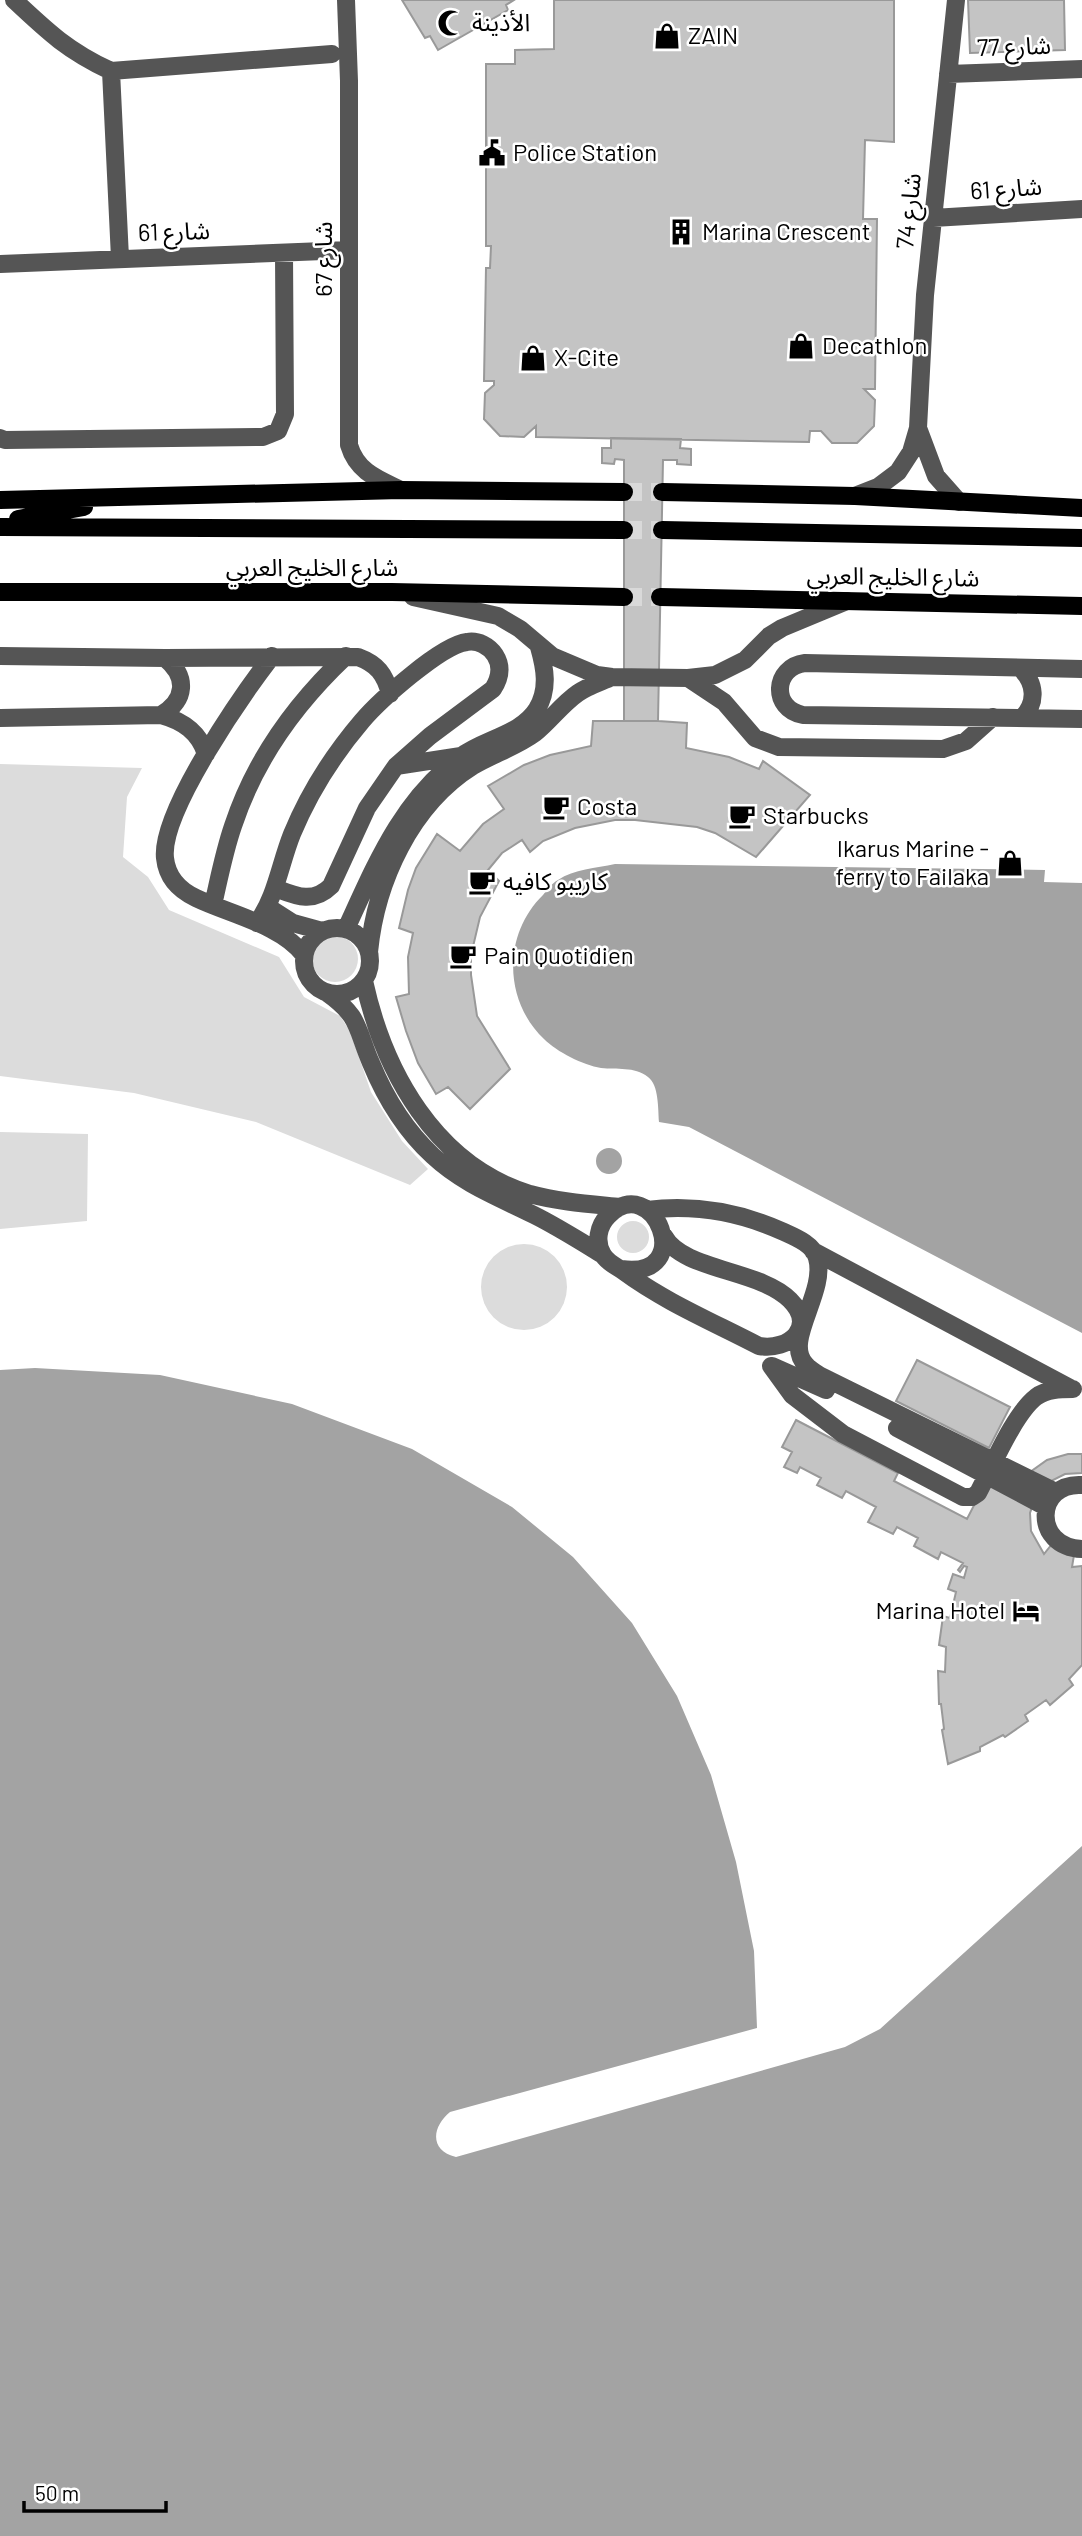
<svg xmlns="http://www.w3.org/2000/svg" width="1082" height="2536" viewBox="0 0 1082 2536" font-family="Barlow,'Noto Sans Arabic',sans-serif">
  <rect width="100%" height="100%" fill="#fff"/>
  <!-- green -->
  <path fill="#dcdcdc" d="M 0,764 L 142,768 L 127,797 L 123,857 L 148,877 L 169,910 L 279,957 L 304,997 L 340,1016 L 350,1031 L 371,1092 L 402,1141 L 428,1169 L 410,1185 L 256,1122 L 134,1093 L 0,1076 Z
    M312 959a23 23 0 1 1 46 0a23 23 0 1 1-46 0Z
    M 0,1132 L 88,1134 L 87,1221 L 0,1229 Z
    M617 1237a16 16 0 1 1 32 0a16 16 0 1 1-32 0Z
    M481 1287a43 43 0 1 1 86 0a43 43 0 1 1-86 0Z"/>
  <!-- water -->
  <path fill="#a3a3a3" d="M 615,864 L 1045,870 L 1044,882 L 1082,883 L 1082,1333 L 689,1127 L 659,1122 C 658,1109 659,1085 648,1077 C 634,1066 617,1070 601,1068 C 583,1065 557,1052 544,1039 C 503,1000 503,934 543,895 C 547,890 552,883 558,880 C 574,869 596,868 615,864 Z
    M596 1161a13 13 0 1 1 26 0a13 13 0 1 1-26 0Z
    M 35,1368 L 160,1375 L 292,1404 L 412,1449 L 512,1507 L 573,1557 L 632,1623 L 677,1696 L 711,1775 L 736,1862 L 754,1951 L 757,2028 L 450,2112 C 432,2127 429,2150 456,2157 L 845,2047 L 880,2029 L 1082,1846 L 1082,2536 L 0,2536 L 0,1370 Z"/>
  <!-- building -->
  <path fill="#c4c4c4" stroke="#999" stroke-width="2" d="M 402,0 L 514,0 L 506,5 L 508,10 L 438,50 L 430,36 L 425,38 Z
    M 554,0 L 894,0 L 894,142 L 865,140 L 863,219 L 877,219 L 875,389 L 864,389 L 875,400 L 874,426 L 857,443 L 832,443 L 821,431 L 810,431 L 809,442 L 536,437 L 536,426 L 524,437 L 500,436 L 484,419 L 485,393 L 494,385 L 494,381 L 484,381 L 486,268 L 490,268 L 491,246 L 486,246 L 486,64 L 515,64 L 515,50 L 554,49 Z
    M 554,0 L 894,0 L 894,142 L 865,140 L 863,219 L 877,219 L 875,389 L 864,389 L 875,400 L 874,426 L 857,443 L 832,443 L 821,431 L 810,431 L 809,442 L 536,437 L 536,426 L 524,437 L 500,436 L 484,419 L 485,393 L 494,385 L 494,381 L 484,381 L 486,268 L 490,268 L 491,246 L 486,246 L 486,64 L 515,64 L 515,50 L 554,49 Z
    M 968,0 L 1064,0 L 1065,50 L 970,53 Z
    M 611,438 L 681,439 L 680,448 L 691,449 L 691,465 L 677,464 L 677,460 L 663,460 L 658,721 L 624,721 L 624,460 L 615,459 L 614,464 L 602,463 L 602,448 L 611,448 Z
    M 593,721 L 658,721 L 687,723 L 686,748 L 729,757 L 759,769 L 763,761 L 810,795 L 756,857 L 715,833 L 697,827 L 635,820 L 615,820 L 575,828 L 543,841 L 530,852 L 522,840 L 502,853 L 488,870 L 499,881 L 480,917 L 471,955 L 471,975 L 477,1016 L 510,1069 L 470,1109 L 448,1087 L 436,1094 L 418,1063 L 406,1031 L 396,997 L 409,994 L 408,957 L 413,933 L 399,928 L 408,890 L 416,868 L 437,834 L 460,851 L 483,824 L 504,809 L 488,786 L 524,765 L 550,755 L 591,746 Z
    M 917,1360 L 1010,1407 L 989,1448 L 896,1401 Z
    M 796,1420 L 898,1473 L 894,1481 L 967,1519 L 986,1482 L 1030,1472 L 1047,1460 L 1068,1454 L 1082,1454 L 1082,1473 L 1065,1474 L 1049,1482 L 1036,1496 L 1030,1513 L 1031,1531 L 1044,1554 L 1052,1544 L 1074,1555 L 1072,1567 L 1082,1566 L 1082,1665 L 1069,1679 L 1073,1685 L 1050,1705 L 1046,1700 L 1025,1715 L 1028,1721 L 1005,1737 L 1003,1735 L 980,1747 L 980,1751 L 948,1764 L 942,1730 L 944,1729 L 941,1704 L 939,1704 L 938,1671 L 945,1672 L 946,1647 L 939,1645 L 943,1616 L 950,1618 L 956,1592 L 948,1589 L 953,1574 L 964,1578 L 967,1567 L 964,1566 L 960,1572 L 958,1570 L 963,1563 L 941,1552 L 938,1559 L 914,1546 L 918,1538 L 897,1527 L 893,1534 L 868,1522 L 876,1507 L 846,1491 L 842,1498 L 817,1485 L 821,1478 L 800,1467 L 797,1473 L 784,1467 L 792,1452 L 782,1447 Z"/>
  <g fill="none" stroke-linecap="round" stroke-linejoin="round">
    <!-- major-tunnel -->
    <path stroke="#d9d9d9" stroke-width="18" stroke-dasharray="18 9" stroke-linecap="butt" d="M 624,492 L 662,492
      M 624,530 L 662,530
      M 624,597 L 660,597"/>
    <!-- minor -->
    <path stroke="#555" stroke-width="18" d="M 14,0 C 48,32 68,51 111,71 L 332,54
      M 346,0 L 349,81 L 349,445 C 357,472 378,479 401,490
      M 111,71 L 120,258
      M 948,74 L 1082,69
      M 933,218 L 1082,209
      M 0,264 L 349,250
      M 918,428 L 936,476 L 959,502
      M 0,438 L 5,440 L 263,437 L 278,431 L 285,414 L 284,253
      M 855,496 L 878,487 L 898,472 L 911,452 L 918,428 L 925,295 L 956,0
      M 413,597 L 498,616 L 520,629 L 552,656 L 597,675 L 612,677 L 688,678 L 715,675 L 745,660 L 769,636 L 782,628 L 847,601
      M 0,656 L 165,658 L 358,657 C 377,664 385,674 390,694
      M 272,656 C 243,694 160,812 165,858 C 167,877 179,890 196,898 C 229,914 282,925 304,955
      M 1020,668 C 1036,683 1037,703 1022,718
      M 1082,669 L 805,663 C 773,667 771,709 803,715 L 1082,719
      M 688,678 L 724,702 L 755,738 L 779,747 L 943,749 L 966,741 L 993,717
      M 161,715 C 186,700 188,677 165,658
      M 0,718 L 161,715 C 183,721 199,732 206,754
      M 396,766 L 461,756
      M 213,905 C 219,879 224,852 233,826 C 255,759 295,704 346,656
      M 268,907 L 293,923 L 322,931
      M 257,923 C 276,897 280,864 292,834 C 309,793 333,755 362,721 C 379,701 441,645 467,642 C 478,640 489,646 495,655 C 502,666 500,678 493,689 L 430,736 L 396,766 L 367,808 L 331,886 C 313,904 296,896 275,888
      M304 961a33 33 0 1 1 66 0a33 33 0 1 1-66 0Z
      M 346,929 C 376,864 401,801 460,757 C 483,739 521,735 537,709 C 549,689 545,668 539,647
      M 369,952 C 376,881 411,805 473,766 C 493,754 516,747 535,733 C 550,721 562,704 578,693 C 588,686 601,682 612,677
      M 364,981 C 384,1072 435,1165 530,1194 C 559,1202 590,1204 620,1207
      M 327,993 C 361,1017 356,1029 371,1063 C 385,1097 406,1131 433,1156 C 463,1184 498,1197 534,1215 C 558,1227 580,1241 603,1255
      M 647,1210 C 695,1204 740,1212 784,1232 C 795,1237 813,1244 817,1258 C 827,1293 782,1342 806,1365 C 809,1369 815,1372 819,1375 L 1056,1492
      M 813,1251 L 1070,1388
      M 621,1269 C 699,1280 653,1169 608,1216 C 598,1226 595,1242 603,1255 C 608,1263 616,1266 623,1271 C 665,1302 713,1322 759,1346 C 789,1351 817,1327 790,1300 C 759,1269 683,1271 664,1236
      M 771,1366 L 792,1395 L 843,1434 L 963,1497 L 972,1497 L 978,1493 C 992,1467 1014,1414 1036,1397 C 1047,1389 1060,1389 1073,1389
      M 772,1366 L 826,1390
      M 897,1428 L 1046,1507
      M 1082,1485 C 1035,1482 1032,1547 1082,1549"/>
    <!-- major -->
    <path stroke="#000" stroke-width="18" d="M 662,492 L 855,496 L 1082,508
      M 0,500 L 401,490 L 624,492
      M 18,519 L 84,507
      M 0,527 L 624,530
      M 662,530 L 1082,538
      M 0,592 L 392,592 L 624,597
      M 660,597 L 1082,606"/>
  </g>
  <!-- icons -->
  <defs>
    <g id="mosque-bare" transform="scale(2.1)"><path d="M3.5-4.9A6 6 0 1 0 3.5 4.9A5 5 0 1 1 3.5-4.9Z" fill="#000" stroke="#fff" stroke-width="2.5" paint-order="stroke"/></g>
    <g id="shop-bare" transform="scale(2.1)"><path d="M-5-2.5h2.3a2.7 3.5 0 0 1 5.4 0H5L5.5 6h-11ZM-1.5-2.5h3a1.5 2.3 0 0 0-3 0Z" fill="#000" stroke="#fff" stroke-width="2.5" paint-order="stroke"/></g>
    <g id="civic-bare" transform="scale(2.1)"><path d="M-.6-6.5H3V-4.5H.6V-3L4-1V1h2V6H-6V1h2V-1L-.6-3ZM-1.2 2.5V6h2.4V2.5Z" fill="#000" stroke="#fff" stroke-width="2.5" paint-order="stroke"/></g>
    <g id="building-bare" transform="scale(2.1)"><path d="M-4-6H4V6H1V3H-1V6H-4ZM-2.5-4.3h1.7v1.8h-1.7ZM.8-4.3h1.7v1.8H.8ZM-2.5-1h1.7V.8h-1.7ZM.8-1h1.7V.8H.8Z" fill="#000" stroke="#fff" stroke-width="2.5" paint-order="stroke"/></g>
    <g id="cafe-bare" transform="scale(2.1)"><path d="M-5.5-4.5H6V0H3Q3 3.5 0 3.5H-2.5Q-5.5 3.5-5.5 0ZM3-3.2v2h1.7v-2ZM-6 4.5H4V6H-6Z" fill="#000" stroke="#fff" stroke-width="2.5" paint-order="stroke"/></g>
    <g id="hotel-bare" transform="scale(2.1)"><path d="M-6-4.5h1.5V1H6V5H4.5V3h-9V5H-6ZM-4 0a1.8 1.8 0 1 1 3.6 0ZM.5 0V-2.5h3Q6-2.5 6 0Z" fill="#000" stroke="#fff" stroke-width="2.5" paint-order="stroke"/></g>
  </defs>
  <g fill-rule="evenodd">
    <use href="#mosque-bare" x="451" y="23"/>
    <use href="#shop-bare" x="667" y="36"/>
    <use href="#civic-bare" x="492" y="153"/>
    <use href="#building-bare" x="681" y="232"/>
    <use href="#shop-bare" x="801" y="346"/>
    <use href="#shop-bare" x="533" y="358"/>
    <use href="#cafe-bare" x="556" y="807"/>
    <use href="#cafe-bare" x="742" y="816"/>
    <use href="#shop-bare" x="1010" y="863"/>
    <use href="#cafe-bare" x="482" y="882"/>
    <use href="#cafe-bare" x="463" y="956"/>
    <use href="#hotel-bare" x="1026" y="1611"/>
  </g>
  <g text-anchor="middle" stroke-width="5" stroke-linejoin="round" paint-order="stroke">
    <!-- poi labels -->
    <g font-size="24" fill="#000" stroke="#fff" text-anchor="start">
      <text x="472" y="31">الأذينة</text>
      <text x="688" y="44">ZAIN</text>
      <text x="513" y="161">Police Station</text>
      <text x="702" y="240">Marina Crescent</text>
      <text x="822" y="354">Decathlon</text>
      <text x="554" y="366">X-Cite</text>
      <text x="577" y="815">Costa</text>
      <text x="763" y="824">Starbucks</text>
      <text x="989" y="857" text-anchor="end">Ikarus Marine -<tspan x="989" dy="28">ferry to Failaka</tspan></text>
      <text x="503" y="890">كاريبو كافيه</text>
      <text x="484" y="964">Pain Quotidien</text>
      <text x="1005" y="1619" text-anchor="end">Marina Hotel</text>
    </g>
    <!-- street labels -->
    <g font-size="24" fill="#000" stroke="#fff">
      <text transform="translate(1014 47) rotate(-2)" y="8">شارع 77</text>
      <text transform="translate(1006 189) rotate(-4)" y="8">شارع 61</text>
      <text transform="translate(909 211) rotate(-84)" y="8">شارع 74</text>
      <text transform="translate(174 232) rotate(-2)" y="8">شارع 61</text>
      <text transform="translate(324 259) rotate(-90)" y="8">شارع 67</text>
      <text x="312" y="576">شارع الخليج العربي</text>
      <text transform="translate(893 577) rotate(1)" y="8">شارع الخليج العربي</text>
    </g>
  </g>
  <!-- scale -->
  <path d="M24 2501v10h142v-10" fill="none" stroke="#000000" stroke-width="3.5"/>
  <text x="35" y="2501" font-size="21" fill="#000000" stroke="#ffffff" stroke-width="5" paint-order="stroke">50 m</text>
</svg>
